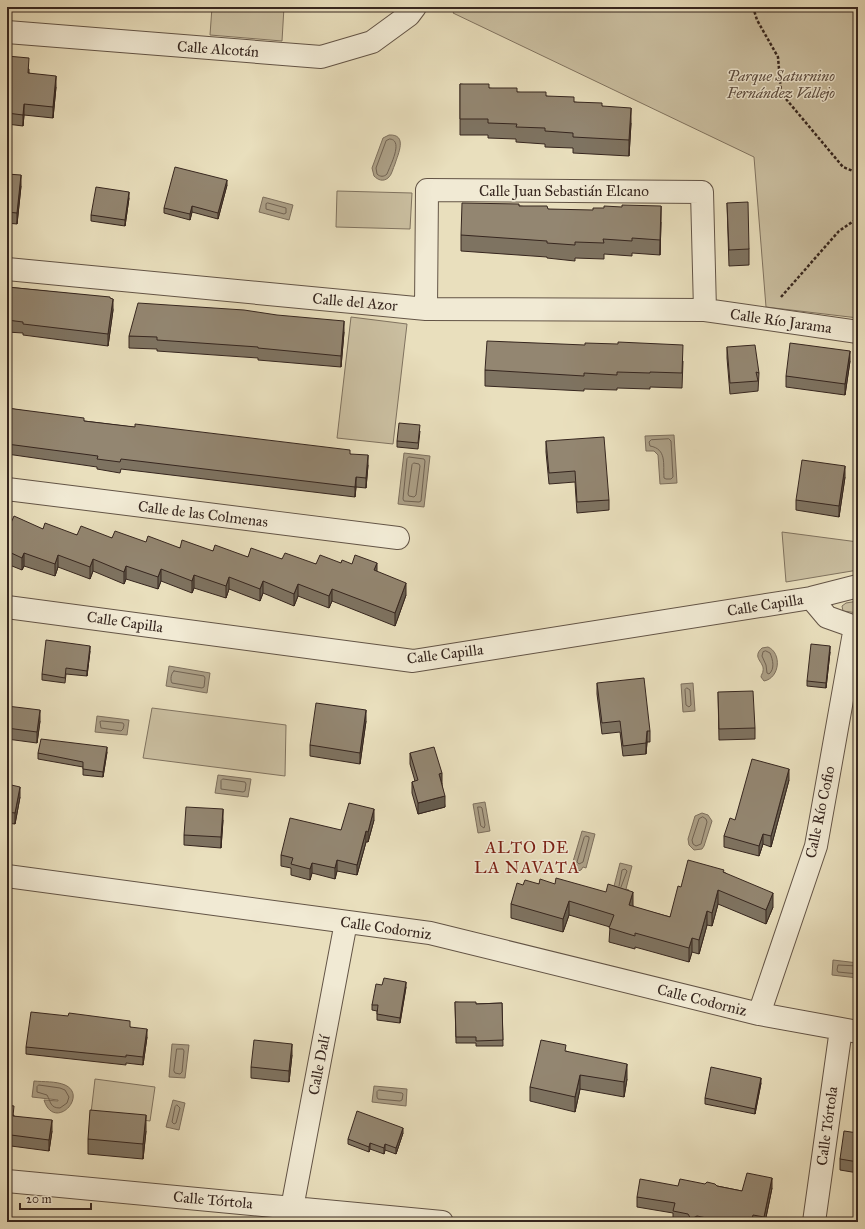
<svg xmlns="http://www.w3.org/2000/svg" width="865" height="1229" viewBox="0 0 865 1229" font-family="'IM FELL Great Primer',serif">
  <rect width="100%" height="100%" fill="#e9dfbd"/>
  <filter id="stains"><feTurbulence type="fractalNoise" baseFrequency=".005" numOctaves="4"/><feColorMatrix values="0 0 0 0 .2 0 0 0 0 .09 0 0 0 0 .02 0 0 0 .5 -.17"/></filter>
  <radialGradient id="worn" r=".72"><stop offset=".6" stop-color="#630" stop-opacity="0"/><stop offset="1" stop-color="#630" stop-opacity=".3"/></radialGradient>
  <!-- green -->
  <path fill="#cbc0a2" stroke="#807360" d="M 212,7 L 284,7 L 282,41 L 210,35 Z
    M 457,7 L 858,7 L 858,318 L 766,307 L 754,157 L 453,13 Z
    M 337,191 L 412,193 L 410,229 L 336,227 Z
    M 351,317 L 407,324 L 393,444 L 337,438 Z
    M 782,532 L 858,542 L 858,570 L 786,582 Z
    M 858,601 L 858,613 L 843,611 L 842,606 L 846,603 Z
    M 152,708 L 286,725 L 285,776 L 143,758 Z
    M 95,1079 L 155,1087 L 150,1121 L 91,1113 Z"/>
  <!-- water -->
  <path fill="#aca087" stroke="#7d6f5d" d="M 389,135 C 408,134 398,154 395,164 C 393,168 392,175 388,178 C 383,182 378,180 374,176 L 372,168 L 383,138 Z
    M 263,197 L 293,205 L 289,220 L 259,212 Z
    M 674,435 L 677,483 L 660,484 L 658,455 L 654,451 L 646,451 L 645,436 Z
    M 404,453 L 430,456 L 424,507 L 398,504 Z
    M 768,647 C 782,653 780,678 764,681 L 761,677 C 761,675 763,673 763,671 C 765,662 751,658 762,648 Z
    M 169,666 L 210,673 L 207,693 L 166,686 Z
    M 693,683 L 695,711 L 683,712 L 681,684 Z
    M 97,716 L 129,720 L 127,735 L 95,732 Z
    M 218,775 L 251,779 L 248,797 L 215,793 Z
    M 485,802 L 490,831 L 478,833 L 473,804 Z
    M 702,813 L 708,815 L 712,821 L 704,846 L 702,849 L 694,850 L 689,845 L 688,839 L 695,816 Z
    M 582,831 L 595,834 L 586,868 L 583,867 L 581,870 L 578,871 L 573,869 L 572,865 Z
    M 620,863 L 632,866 L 626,889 L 629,890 L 628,893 L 613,890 Z
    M 833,960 L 858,963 L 858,978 L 832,975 Z
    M 172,1044 L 189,1045 L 185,1078 L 169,1077 Z
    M 34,1081 C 43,1082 56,1081 65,1085 C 89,1096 54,1132 44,1100 L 58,1101 L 58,1100 L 32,1097 Z
    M 374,1086 L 407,1089 L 406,1106 L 372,1102 Z
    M 173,1100 L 185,1103 L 179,1130 L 166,1127 Z
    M 181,1218 L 198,1219 L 198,1222 L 181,1222 Z"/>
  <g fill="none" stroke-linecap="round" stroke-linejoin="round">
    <!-- shore -->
    <path stroke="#716353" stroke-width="1" d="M 390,139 C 404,140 390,166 387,174 C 384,177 380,177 377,174 L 376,168 L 386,141 Z
      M 268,203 L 286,208 L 286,213 L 284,214 L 266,209 L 266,204 Z
      M 669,439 L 671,441 L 673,477 L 671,479 L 666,479 L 664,478 C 663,464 667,449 650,446 L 649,442 L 651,440 Z
      M 409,457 L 424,459 L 425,461 L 421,501 L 419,502 L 404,501 L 403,499 L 407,459 Z
      M 414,463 L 419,464 L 420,466 L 416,495 L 414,497 L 409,496 L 408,494 L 412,465 Z
      M 766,651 L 770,653 C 773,660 775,669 769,674 L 767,673 L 766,665 L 762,656 L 763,652 Z
      M 174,671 L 204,676 L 205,678 L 204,687 L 202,688 L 172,683 C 170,680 171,673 174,671 Z
      M 687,688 L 690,690 L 691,705 L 689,707 L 686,705 L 685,690 Z
      M 102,721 L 123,723 L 124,725 L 123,729 L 121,731 L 101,728 L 100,722 Z
      M 223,779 L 245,782 L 246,784 L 245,791 L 243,792 L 221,789 L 221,781 Z
      M 478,807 L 481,807 L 482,808 L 485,825 L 484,828 L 481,826 Z
      M 703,817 L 706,819 L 707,822 L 701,844 L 696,846 L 693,844 L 692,840 L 699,819 Z
      M 586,836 L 589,837 L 589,839 L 583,862 L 579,864 L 577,862 L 584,838 Z
      M 619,886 L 622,870 L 625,869 L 627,871 L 621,887
      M 858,966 L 838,965 L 837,970 L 838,972 L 858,974
      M 177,1049 L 183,1049 L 184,1051 L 182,1072 L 180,1074 L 175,1073 L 174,1071 Z
      M 39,1085 L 60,1088 L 65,1090 L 69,1097 L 67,1103 L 60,1108 C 50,1108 51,1102 47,1095 L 37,1092 L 37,1087 Z
      M 379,1090 L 402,1093 L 403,1094 L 402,1100 L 400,1101 L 378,1099 L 377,1097 L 377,1092 Z
      M 177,1105 L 180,1108 L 176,1123 L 174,1124 L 172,1122 L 175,1107 Z"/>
    <!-- minor casing -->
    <g stroke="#635446" stroke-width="24">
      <path id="minor" d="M 7,32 L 321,57 L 372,42 L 409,15 L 415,7
        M 7,269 L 426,309 L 705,310 L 858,332
        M 426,309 L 427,190 L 702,192 L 705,310
        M 7,489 L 398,538
        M 811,598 L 827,617 L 858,628
        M 7,607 L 413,661 L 811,598 L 858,586
        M 7,876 L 430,933 L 759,1014 L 858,1032
        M 759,1014 L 816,846 L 855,627
        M 7,1181 L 442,1222
        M 292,1208 L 346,922
        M 814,1222 L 841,1029"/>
    </g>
    <!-- path -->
    <path stroke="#36261f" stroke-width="2.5" stroke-dasharray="3 2" stroke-linecap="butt" d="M 753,7 L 757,20 L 778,57 L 781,93 L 843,167 L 858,173
      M 781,297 L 839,231 L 858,218"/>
    <!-- minor -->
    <use href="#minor" stroke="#f1ead4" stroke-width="22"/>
  </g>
  <!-- wall -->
  <path fill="#7e7361" stroke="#36261f" d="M 7,56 L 29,69 L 29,73 L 56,87 L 53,118 L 24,115 L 23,126 L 7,124 Z
    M 460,84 L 517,92 L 546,96 L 574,102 L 602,106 L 631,123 L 629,156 L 573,153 L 573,148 L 545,147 L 545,144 L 516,142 L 516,139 L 488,138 L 488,135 L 460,135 Z
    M 7,174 L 21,186 L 17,224 L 7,223 Z
    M 227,185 L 218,219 L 192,212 L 190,220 L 164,213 L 164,208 Z
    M 129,198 L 125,226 L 91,221 L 91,215 Z
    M 727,203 L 749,249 L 749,265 L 729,266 Z
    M 519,206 L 661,222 L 660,255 L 632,253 L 632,256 L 604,254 L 604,259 L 575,258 L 575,261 L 547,258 L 547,257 L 461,251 L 461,235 Z
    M 7,287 L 110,298 L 113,310 L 108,346 L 23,335 L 23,333 L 7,332 Z
    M 344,332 L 341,367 L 258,360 L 258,358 L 157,351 L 157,349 L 129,348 L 129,336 Z
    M 727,347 L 759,373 L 758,391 L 730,394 L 727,358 Z
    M 683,361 L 682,388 L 650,387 L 650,389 L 617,388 L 617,390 L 584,389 L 584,391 L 485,386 L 485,370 Z
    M 850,361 L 845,395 L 786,387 L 786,376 Z
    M 7,408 L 84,421 L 350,454 L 368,465 L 366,488 L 356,487 L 355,497 L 121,469 L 120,473 L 97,469 L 97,467 L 7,454 Z
    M 420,431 L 418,449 L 397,447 L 397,441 Z
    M 546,441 L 609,500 L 609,510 L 577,513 L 575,482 L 549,484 L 546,452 Z
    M 845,477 L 839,517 L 796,510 L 796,500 Z
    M 7,524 L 10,525 L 43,529 L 77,535 L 112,538 L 180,548 L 213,551 L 248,557 L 282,559 L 316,564 L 341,563 L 377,572 L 406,595 L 395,626 L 332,601 L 329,608 L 298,596 L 294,606 L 263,593 L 260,601 L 229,589 L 226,598 L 194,588 L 192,593 L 161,581 L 158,589 L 126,579 L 124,584 L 93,571 L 90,579 L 58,567 L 55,576 L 24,566 L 22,570 L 7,564 Z
    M 90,651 L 87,676 L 66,674 L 65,683 L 42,680 L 42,674 Z
    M 830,652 L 826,688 L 807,686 L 807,681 Z
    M 597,683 L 650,731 L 650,742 L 647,742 L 646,754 L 623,756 L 620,732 L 602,734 L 597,694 Z
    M 718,692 L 755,728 L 755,739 L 719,740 Z
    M 7,706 L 40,721 L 37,743 L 7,739 Z
    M 366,721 L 360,764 L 310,756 L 310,745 Z
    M 107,752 L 103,777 L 83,775 L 83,767 L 38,759 L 38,753 Z
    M 410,753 L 442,784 L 445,807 L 418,814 L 412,793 L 412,782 L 415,781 L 410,764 Z
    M 789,780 L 771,847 L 763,844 L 759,856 L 724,847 L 724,836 L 735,820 Z
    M 7,784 L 20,797 L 15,824 L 7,823 Z
    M 223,820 L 221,848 L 184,845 L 184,835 Z
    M 374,820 L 368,842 L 366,842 L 357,875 L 337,871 L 335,879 L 312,873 L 310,880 L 291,875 L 291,868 L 281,866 L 281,855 L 341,830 Z
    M 724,872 L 773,907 L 766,924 L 718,904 L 712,926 L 707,925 L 699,954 L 692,952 L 689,962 L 635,947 L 635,949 L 609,942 L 610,927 L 569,915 L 563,932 L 511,918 L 511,904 L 523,885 L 539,884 L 633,905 L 633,907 L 670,917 L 681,887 Z
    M 382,985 L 406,987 L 400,1023 L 377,1020 L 377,1011 L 372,1010 L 372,1005 Z
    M 455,1002 L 476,1004 L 502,1003 L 503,1046 L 476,1046 L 476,1043 L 456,1043 Z
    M 130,1027 L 147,1037 L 143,1065 L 126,1063 L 126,1065 L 26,1054 L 26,1047 Z
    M 566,1051 L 627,1079 L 624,1097 L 580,1089 L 575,1112 L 530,1101 L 530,1087 Z
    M 292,1055 L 289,1082 L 251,1078 L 251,1067 Z
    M 761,1083 L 755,1114 L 705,1104 L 705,1098 Z
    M 7,1105 L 14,1116 L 52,1131 L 49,1151 L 11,1146 L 10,1152 L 7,1152 Z
    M 146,1131 L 143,1159 L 88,1154 L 88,1139 Z
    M 403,1133 L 396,1154 L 385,1150 L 384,1154 L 370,1149 L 369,1152 L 348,1144 L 348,1139 Z
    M 858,1133 L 858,1173 L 840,1170 L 840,1159 Z
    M 717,1186 L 742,1191 L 772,1188 L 765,1222 L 673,1222 L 673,1213 L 637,1207 L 637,1197 Z"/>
  <!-- shaded-wall -->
  <path fill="#675e4f" stroke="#36261f" d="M 56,76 L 56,87 L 53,118 L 53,107 Z
    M 24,104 L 24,115 L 23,126 L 23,115 Z
    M 631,108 L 631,123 L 629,156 L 629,140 Z
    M 21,175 L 21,186 L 17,224 L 17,213 Z
    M 227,180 L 227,185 L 218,219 L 218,213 Z
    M 129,192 L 129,198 L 125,226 L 125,220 Z
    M 192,206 L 192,212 L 190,220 L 190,214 Z
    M 661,206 L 661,222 L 660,255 L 660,240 Z
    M 113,299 L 113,310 L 108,346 L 108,334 Z
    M 344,321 L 344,332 L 341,367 L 341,356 Z
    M 850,351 L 850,361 L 845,395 L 845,384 Z
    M 368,455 L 368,465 L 366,488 L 366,478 Z
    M 845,466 L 845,477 L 839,517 L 839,506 Z
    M 356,477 L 356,487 L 355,497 L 355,487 Z
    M 24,553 L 24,566 L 22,570 L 22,558 Z
    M 58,555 L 58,567 L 55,576 L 55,564 Z
    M 93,559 L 93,571 L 90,579 L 90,567 Z
    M 377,563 L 377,575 L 374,570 Z
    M 126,566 L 126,579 L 124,584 L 124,572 Z
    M 161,569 L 161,581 L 158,589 L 158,577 Z
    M 194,575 L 194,588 L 192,593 L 192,581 Z
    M 229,577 L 229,589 L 226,598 L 226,586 Z
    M 263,581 L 263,593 L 260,601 L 260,589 Z
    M 406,583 L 406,595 L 395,626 L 395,613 Z
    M 298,584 L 298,596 L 294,606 L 294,594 Z
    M 332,589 L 332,601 L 329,608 L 329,596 Z
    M 90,646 L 90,651 L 87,676 L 87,671 Z
    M 830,646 L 830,652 L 826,688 L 826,683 Z
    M 40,710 L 40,721 L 37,743 L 37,732 Z
    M 366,710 L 366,721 L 360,764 L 360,753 Z
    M 647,731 L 647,742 L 646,754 L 646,743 Z
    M 107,747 L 107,752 L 103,777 L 103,772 Z
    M 789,769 L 789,780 L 771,847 L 771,836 Z
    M 442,773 L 442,784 L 439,774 Z
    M 20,787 L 20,797 L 15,824 L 15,813 Z
    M 445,796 L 445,807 L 418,814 L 418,803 Z
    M 223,809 L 223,820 L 221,848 L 221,837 Z
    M 374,809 L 374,820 L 368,842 L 368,832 Z
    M 366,831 L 366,842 L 357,875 L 357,865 Z
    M 763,834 L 763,844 L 759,856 L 759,846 Z
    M 337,860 L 337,871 L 335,879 L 335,868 Z
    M 312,863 L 312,873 L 310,880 L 310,869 Z
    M 718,890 L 718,904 L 712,926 L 712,913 Z
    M 633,892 L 633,905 L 629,919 L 629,905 Z
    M 773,893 L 773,907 L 766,924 L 766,910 Z
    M 569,901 L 569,915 L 563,932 L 563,919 Z
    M 707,911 L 707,925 L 699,954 L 699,940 Z
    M 692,938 L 692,952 L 689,962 L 689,948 Z
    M 406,982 L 406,987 L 400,1023 L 400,1018 Z
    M 147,1029 L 147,1037 L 143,1065 L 143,1057 Z
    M 292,1044 L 292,1055 L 289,1082 L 289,1071 Z
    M 627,1064 L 627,1079 L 624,1097 L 624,1082 Z
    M 580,1075 L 580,1089 L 575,1112 L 575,1097 Z
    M 761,1078 L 761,1083 L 755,1114 L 755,1109 Z
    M 146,1115 L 146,1131 L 143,1159 L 143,1144 Z
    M 52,1120 L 52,1131 L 49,1151 L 49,1140 Z
    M 403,1128 L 403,1133 L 396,1154 L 396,1148 Z
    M 11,1135 L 11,1146 L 10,1152 L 10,1141 Z
    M 370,1143 L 370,1149 L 369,1152 L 369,1147 Z
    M 385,1144 L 385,1150 L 384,1154 L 384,1148 Z
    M 772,1178 L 772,1188 L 765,1222 L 764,1222 L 764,1217 Z
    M 697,1216 L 697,1222 L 691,1222 L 691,1219 Z"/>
  <!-- building -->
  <path fill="#938671" stroke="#36261f" d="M 7,56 L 29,58 L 28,73 L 56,76 L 53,107 L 24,104 L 23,115 L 7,113 Z
    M 460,84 L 489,84 L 489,88 L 517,88 L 517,92 L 546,92 L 546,96 L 574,97 L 574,102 L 602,103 L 602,106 L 631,108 L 629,140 L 573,137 L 573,133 L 545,131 L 545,128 L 516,127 L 517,124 L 488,123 L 488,119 L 460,119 Z
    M 175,167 L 227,180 L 218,213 L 192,206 L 190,214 L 164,208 Z
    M 7,174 L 21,175 L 17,213 L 7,212 Z
    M 96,187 L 129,192 L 125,220 L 91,215 Z
    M 748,202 L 749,249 L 729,250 L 727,203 Z
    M 462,203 L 519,204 L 519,206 L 547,206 L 548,209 L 593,210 L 593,208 L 604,208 L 604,206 L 622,207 L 622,205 L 661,206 L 660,240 L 632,238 L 632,241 L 603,239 L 604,243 L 575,242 L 575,245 L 547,243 L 547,241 L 461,235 Z
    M 7,287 L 110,297 L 110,298 L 113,299 L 108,334 L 23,324 L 23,322 L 7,320 Z
    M 138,303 L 244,310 L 277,315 L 344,321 L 341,356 L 258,348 L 258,347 L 157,340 L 157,337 L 129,336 Z
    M 487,341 L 585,345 L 585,343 L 618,344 L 618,342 L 683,345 L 682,373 L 650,372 L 650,373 L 617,372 L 617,375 L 584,373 L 584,376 L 485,370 Z
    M 790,343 L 850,351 L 845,384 L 786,376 Z
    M 755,345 L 759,373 L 756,372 L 758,381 L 730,383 L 727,347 Z
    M 7,408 L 84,418 L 84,421 L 135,427 L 135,424 L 350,450 L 350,454 L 368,455 L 366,478 L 356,477 L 355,487 L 121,459 L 120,462 L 97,459 L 98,456 L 7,444 Z
    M 399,423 L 420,425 L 418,443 L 397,441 Z
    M 604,437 L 609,500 L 577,502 L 575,471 L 549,473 L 546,441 Z
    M 802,460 L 845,466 L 839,506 L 796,500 Z
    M 14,516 L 43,529 L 45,523 L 77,535 L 81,526 L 112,538 L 115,531 L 146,542 L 148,536 L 180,548 L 182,540 L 213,551 L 215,545 L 248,557 L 251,548 L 282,559 L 285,553 L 316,564 L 320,555 L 341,563 L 342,560 L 352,564 L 355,555 L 377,563 L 374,570 L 406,583 L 395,613 L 332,589 L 329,596 L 298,584 L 294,594 L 263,581 L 260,589 L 229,577 L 226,586 L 194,575 L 192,581 L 161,569 L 158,577 L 126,566 L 124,572 L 93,559 L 90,567 L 58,555 L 55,564 L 24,553 L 22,558 L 7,551 L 7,524 L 10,525 Z
    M 46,640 L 90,646 L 87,671 L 66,668 L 65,678 L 42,674 Z
    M 811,644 L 830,646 L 826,683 L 807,681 Z
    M 644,678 L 650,731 L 647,731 L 646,743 L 623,746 L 620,721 L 602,723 L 597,683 Z
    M 753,691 L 755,728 L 719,729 L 718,692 Z
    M 316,703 L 366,710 L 360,753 L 310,745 Z
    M 7,706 L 40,710 L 37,732 L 7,728 Z
    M 41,739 L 107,747 L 103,772 L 83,769 L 83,762 L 38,753 Z
    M 434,747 L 442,773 L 439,774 L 445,796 L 418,803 L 412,782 L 418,780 L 410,753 Z
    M 752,759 L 789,769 L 771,836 L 763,834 L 759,846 L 724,836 L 730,818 L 735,820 Z
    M 7,784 L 20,787 L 15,813 L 7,812 Z
    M 349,803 L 374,809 L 368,832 L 366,831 L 357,865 L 337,860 L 335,868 L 312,863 L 310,869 L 291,864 L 293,858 L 281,855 L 290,818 L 341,830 Z
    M 186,807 L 223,809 L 221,837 L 184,835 Z
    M 688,860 L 724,870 L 723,872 L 773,893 L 766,910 L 718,890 L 712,913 L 707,911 L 699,940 L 692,938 L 689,948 L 635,933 L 635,936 L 609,928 L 614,915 L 569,901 L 563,919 L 511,904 L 517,883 L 523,885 L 525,880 L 539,884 L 540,879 L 555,884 L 556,878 L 606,892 L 608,884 L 633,892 L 629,905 L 670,917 L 678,886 L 681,887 Z
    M 384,978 L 406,982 L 400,1018 L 377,1014 L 378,1005 L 372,1005 L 376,984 L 382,985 Z
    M 455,1002 L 476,1002 L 476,1004 L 502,1003 L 503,1040 L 476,1041 L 476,1037 L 456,1037 Z
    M 31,1012 L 68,1016 L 69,1013 L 130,1021 L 130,1027 L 147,1029 L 143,1057 L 126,1055 L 126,1057 L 26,1047 Z
    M 254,1040 L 292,1044 L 289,1071 L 251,1067 Z
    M 541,1040 L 566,1045 L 565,1051 L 627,1064 L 624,1082 L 580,1075 L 575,1097 L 530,1087 Z
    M 711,1067 L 761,1078 L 755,1109 L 705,1098 Z
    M 7,1105 L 14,1106 L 13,1116 L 52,1120 L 49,1140 L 11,1135 L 10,1141 L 7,1141 Z
    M 90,1110 L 146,1115 L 143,1144 L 88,1139 Z
    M 357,1111 L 403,1128 L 396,1148 L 385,1144 L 384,1148 L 370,1143 L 369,1147 L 348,1139 Z
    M 844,1131 L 858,1133 L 858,1162 L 840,1159 Z
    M 747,1173 L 772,1178 L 764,1217 L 753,1215 L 751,1222 L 726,1222 L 697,1216 L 691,1219 L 688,1214 L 673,1211 L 675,1203 L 637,1197 L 640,1179 L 678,1186 L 680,1179 L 705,1184 L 707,1182 L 715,1184 L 717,1186 L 742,1191 Z
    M 34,1219 L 60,1221 L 60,1222 L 33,1222 Z"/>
  <g text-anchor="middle" stroke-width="3" stroke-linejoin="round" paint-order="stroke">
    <!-- street labels -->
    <g font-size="15" fill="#36261f" stroke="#f1ead4">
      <text transform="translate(218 49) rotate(4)" y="5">Calle Alcotán</text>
      <text x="564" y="196">Calle Juan Sebastián Elcano</text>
      <text transform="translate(355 302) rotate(5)" y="5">Calle del Azor</text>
      <text transform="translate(781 321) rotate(8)" y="5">Calle Río Jarama</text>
      <text transform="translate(203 514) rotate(7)" y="5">Calle de las Colmenas</text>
      <text transform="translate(765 605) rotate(-9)" y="5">Calle Capilla</text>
      <text transform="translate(125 622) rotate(8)" y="5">Calle Capilla</text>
      <text transform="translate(445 654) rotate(-7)" y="5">Calle Capilla</text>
      <text transform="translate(820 812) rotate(-78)" y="5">Calle Río Cofio</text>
      <text transform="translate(386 928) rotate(8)" y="5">Calle Codorniz</text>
      <text transform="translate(702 1000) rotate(14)" y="5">Calle Codorniz</text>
      <text transform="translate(319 1065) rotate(-79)" y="5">Calle Dalí</text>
      <text transform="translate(827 1126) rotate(-82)" y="5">Calle Tórtola</text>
      <text transform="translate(213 1200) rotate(5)" y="5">Calle Tórtola</text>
    </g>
    <!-- park labels -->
    <g font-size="15" font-style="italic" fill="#5b4c40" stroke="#f1ead4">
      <text x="781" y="81">Parque Saturnino<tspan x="781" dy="17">Fernández Vallejo</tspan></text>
    </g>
    <!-- quarter labels -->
    <g font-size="17" letter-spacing="1" fill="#7a1f14" stroke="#f1ead4">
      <text x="527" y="853">ALTO DE<tspan x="527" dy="20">LA NAVATA</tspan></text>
    </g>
  </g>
  <!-- margin -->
  <rect width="865" height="1229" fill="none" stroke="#e9dfbd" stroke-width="24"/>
  <rect x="8" y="8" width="849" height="1213" fill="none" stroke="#36261f" stroke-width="2"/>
  <rect x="12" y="12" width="841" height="1205" fill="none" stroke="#36261f"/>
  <!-- scale -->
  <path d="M20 1203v6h71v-6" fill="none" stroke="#36261f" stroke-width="2"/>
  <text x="26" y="1203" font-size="12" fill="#36261f" stroke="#f1ead4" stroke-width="3" paint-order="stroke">20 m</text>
  <rect width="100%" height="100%" filter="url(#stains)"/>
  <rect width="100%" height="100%" fill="url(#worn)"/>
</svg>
